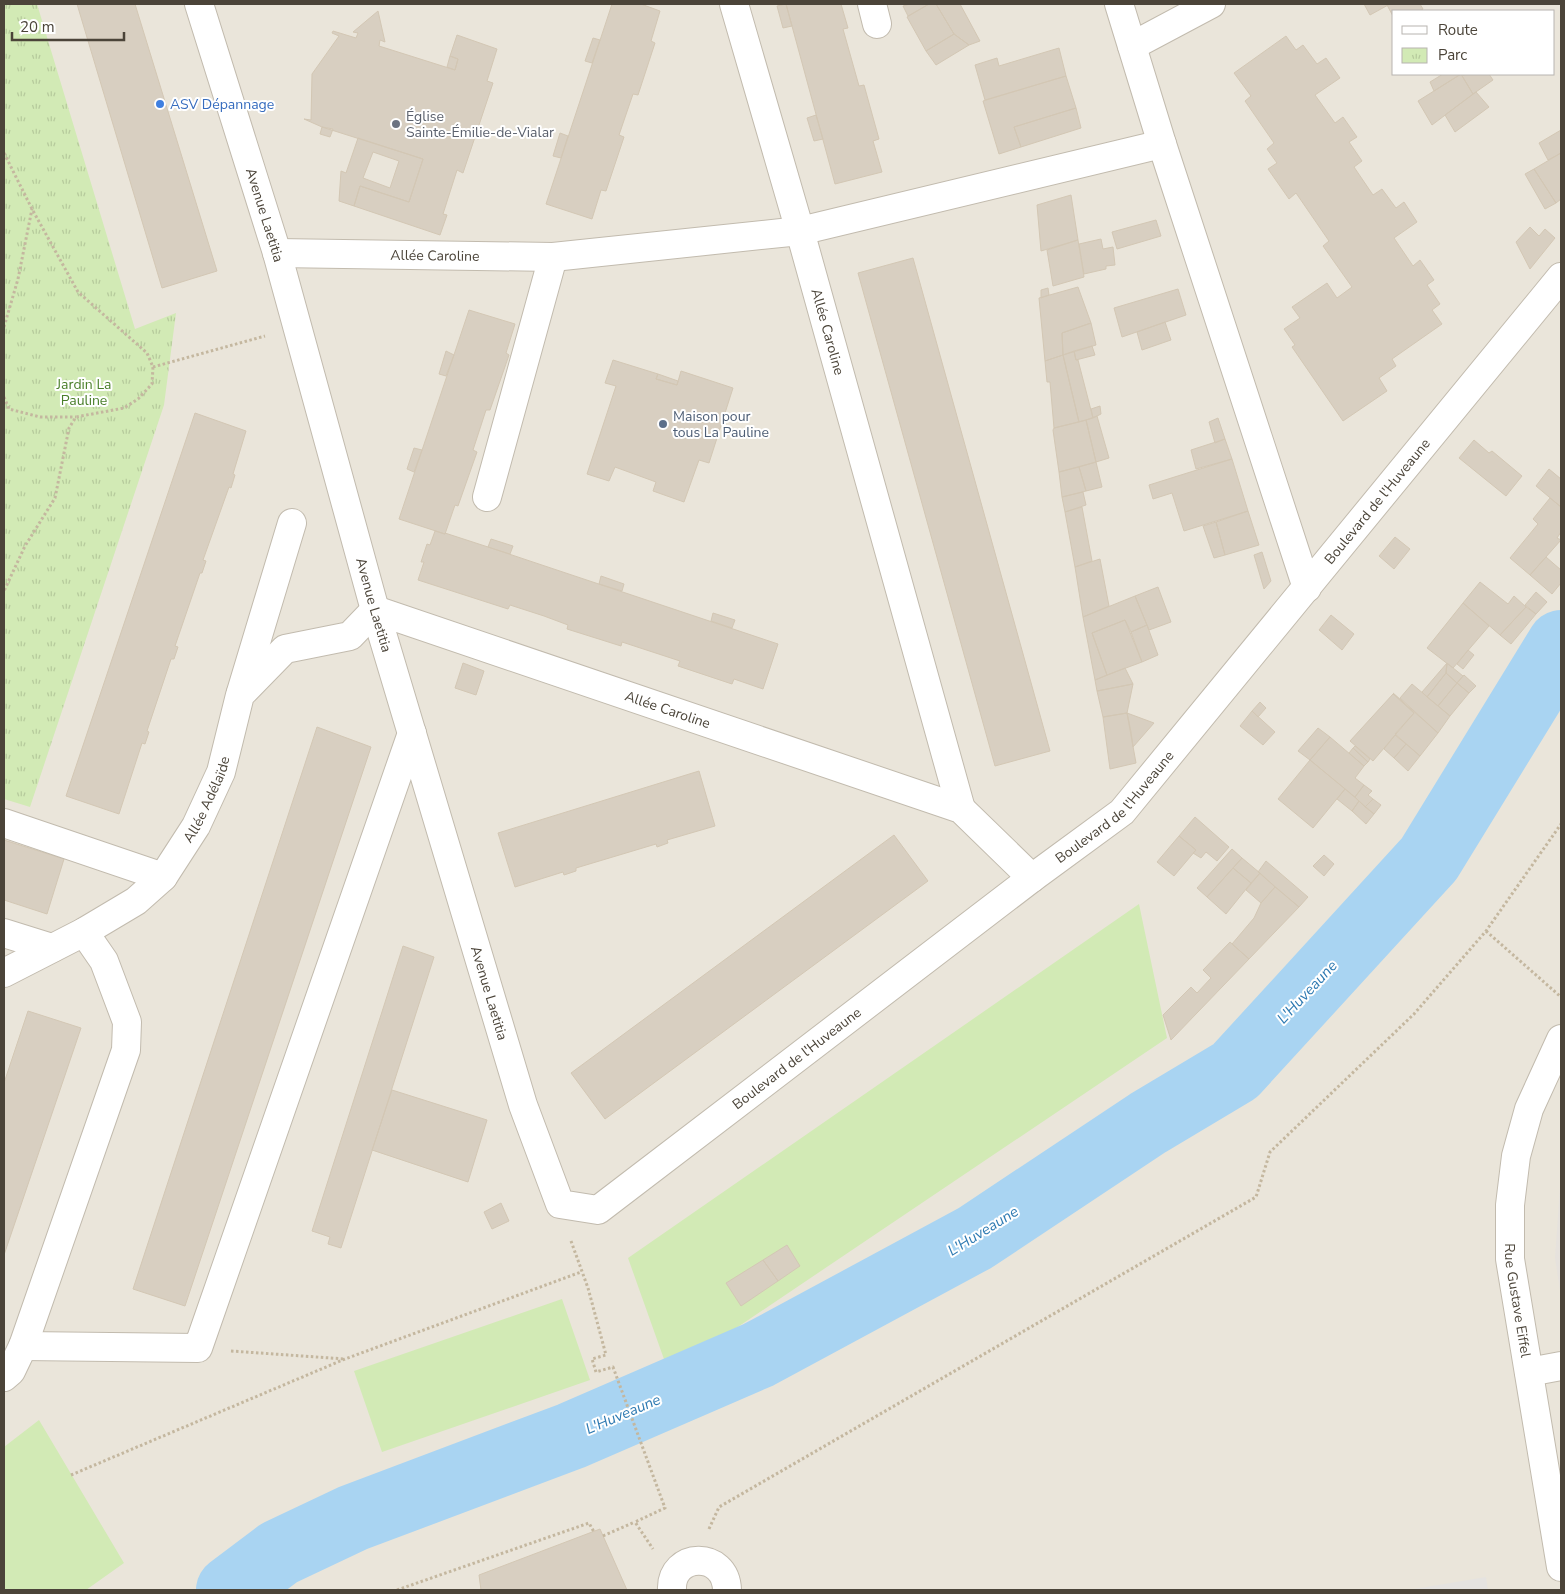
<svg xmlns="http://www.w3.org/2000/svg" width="1565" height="1594" viewBox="0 0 1565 1594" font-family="'Nunito Sans',sans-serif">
  <defs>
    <pattern id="park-tufts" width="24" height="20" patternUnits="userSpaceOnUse" patternTransform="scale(1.25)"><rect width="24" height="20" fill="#d2eab5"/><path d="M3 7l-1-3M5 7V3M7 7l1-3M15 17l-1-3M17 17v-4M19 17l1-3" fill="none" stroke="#b6ca9c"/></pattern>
  </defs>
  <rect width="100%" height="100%" fill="#f6f3ec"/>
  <!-- residential -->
  <path fill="#eae5da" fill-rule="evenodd" d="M 4,4 L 1561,4 L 1561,1590 L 4,1590 ZM 1394,11 L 1554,11 L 1554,74 L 1394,74 Z"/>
  <!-- industrial -->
  <path fill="#e6e2dd" d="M 1561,1173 L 1561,1297 L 1555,1258 Z"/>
  <!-- grass -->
  <path fill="#d2eab5" d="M 1139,904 L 1167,1038 L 711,1345 L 665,1362 L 628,1258 Z
    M 562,1299 L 590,1380 L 382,1452 L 354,1371 Z
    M 39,1420 L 124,1563 L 86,1590 L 4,1590 L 4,1447 Z"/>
  <!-- park -->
  <path fill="url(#park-tufts)" d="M 4,4 L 37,4 L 135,329 L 176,313 L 164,405 L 30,807 L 4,799 Z"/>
  <!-- parking -->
  <path fill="#e5e3e0" d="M 1486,1577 L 1488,1590 L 1408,1590 Z"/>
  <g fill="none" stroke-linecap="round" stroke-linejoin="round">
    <!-- river -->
    <path stroke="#a9d4f2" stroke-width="68" d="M 230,1590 L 279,1553 L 353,1518 L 571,1436 L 758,1355 L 975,1238 L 1148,1123 L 1235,1071 L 1429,859 L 1561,644"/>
  </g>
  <!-- building -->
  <path fill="#d8cfc1" stroke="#d3c7b4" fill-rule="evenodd" d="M 77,4 L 135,4 L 217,271 L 162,288 Z
    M 612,4 L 641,4 L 660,11 L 651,41 L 655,43 L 638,95 L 633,94 L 619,135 L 624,137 L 606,191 L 601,190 L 592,219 L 546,204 Z
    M 786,4 L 841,4 L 848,28 L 843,29 L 859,86 L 864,85 L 879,139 L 873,141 L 882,172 L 835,184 Z
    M 786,4 L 792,26 L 783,28 L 777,6 Z
    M 910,4 L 929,4 L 908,16 L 903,6 Z
    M 929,4 L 936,4 L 954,34 L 926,51 L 907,17 Z
    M 936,4 L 960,4 L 980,41 L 969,45 L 954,34 Z
    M 1364,4 L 1390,4 L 1370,15 Z
    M 1390,4 L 1420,4 L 1423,9 L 1420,11 L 1394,11 L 1394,18 L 1387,5 Z
    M 378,11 L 385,42 L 380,40 L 379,46 L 455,70 L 458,59 L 450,56 L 457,35 L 497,49 L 487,81 L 493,83 L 463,173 L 457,170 L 443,214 L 447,215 L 440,235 L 354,206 L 360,186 L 409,202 L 423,159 L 322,127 L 304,119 L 311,120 L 312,74 L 339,36 L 332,33 L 333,31 L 356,38 L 358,33 L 353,32 Z
    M 954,34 L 969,45 L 936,65 L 926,51 Z
    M 1286,36 L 1296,50 L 1303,45 L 1317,64 L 1326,58 L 1340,78 L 1315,95 L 1335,123 L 1343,117 L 1357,137 L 1349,142 L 1362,161 L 1354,167 L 1373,195 L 1382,189 L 1396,208 L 1404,202 L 1417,222 L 1394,238 L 1413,266 L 1420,260 L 1434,280 L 1427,285 L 1440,304 L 1432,310 L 1442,324 L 1392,359 L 1396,366 L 1379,378 L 1387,391 L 1343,421 L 1292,347 L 1295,345 L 1284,329 L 1300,318 L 1292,307 L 1327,283 L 1337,298 L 1352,287 L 1323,246 L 1329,241 L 1296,193 L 1289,199 L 1268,169 L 1277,163 L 1267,149 L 1274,143 L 1245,101 L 1251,96 L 1234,73 Z
    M 593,38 L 600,40 L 592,63 L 585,61 Z
    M 1059,48 L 1066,76 L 985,100 L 975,65 L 997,58 L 999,66 Z
    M 450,56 L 458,59 L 455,70 L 447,67 Z
    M 1443,74 L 1461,74 L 1434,91 L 1430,82 Z
    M 1461,74 L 1473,94 L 1432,125 L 1418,101 Z
    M 1466,74 L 1489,74 L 1493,80 L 1473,94 L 1462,76 Z
    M 1066,76 L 1076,108 L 1014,127 L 1021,147 L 999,154 L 983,101 Z
    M 1476,92 L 1489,107 L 1455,132 L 1445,115 Z
    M 1076,108 L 1081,128 L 1021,147 L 1014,127 Z
    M 816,115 L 823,139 L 814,141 L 807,118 Z
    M 322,127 L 333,129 L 330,137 L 320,134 Z
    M 1561,130 L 1561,153 L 1548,160 L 1539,143 Z
    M 560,133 L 568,136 L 561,158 L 553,156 Z
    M 358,138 L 423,159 L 409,202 L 360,186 L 354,206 L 339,201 L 341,171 L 346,173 ZM 373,152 L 399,161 L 390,188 L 363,178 Z
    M 1561,153 L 1561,199 L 1556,203 L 1534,169 Z
    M 1534,169 L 1556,203 L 1545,209 L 1525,174 Z
    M 1071,195 L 1078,240 L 1041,251 L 1037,205 Z
    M 1156,220 L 1161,236 L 1117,249 L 1112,232 Z
    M 1530,227 L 1539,236 L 1545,229 L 1555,238 L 1530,269 L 1516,242 Z
    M 1101,239 L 1103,249 L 1113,247 L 1115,265 L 1106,266 L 1106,269 L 1084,274 L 1079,244 Z
    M 1078,240 L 1084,277 L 1053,286 L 1047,250 Z
    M 913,258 L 1050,751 L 995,766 L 858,273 Z
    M 1078,287 L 1091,323 L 1062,333 L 1063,355 L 1045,361 L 1039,298 Z
    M 1048,288 L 1049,295 L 1041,298 L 1041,290 Z
    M 1178,289 L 1186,315 L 1122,337 L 1114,308 Z
    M 469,310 L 515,324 L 506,353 L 509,355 L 490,410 L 486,410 L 473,450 L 477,452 L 458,506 L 455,505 L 445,534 L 399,519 Z
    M 1165,322 L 1171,340 L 1142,350 L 1137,332 Z
    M 1091,323 L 1096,345 L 1063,355 L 1062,333 Z
    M 1092,346 L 1095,355 L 1076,360 L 1074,351 Z
    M 446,351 L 454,355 L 446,376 L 439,374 Z
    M 1074,351 L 1076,360 L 1078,360 L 1093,418 L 1079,422 L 1063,355 Z
    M 1063,355 L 1079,422 L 1054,428 L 1050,382 L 1047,382 L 1045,361 Z
    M 613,360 L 658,374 L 656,379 L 677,385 L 681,371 L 733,388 L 709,463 L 699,460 L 684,502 L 653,491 L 656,482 L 615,467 L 609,481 L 587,474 L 616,386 L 605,383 Z
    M 658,374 L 678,381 L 677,385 L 656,379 Z
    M 1100,406 L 1101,414 L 1093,418 L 1091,409 Z
    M 195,413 L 246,431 L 233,474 L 235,475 L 231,488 L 229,487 L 203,560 L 206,561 L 202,573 L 200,573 L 175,646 L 178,647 L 174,659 L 171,659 L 147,731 L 149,732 L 145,744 L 142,743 L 119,814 L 66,796 Z
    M 1097,416 L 1109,458 L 1096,462 L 1086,420 Z
    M 1218,418 L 1225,439 L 1215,443 L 1209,422 Z
    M 1086,420 L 1096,462 L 1059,472 L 1053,430 L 1054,428 Z
    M 1225,439 L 1232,459 L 1196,469 L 1191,450 Z
    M 1474,440 L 1489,453 L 1492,451 L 1522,476 L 1506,496 L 1459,458 Z
    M 414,448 L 422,450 L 414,472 L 407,469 Z
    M 1232,459 L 1248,511 L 1184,531 L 1172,493 L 1153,499 L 1149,485 Z
    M 1096,462 L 1102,487 L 1086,491 L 1079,467 Z
    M 1079,467 L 1086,491 L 1062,497 L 1059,472 Z
    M 1549,469 L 1561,479 L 1561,507 L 1536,486 Z
    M 1083,492 L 1086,505 L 1065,512 L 1062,497 Z
    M 1550,498 L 1561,507 L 1561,532 L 1557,538 L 1561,540 L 1530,575 L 1510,558 L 1538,524 L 1533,519 Z
    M 1082,507 L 1092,561 L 1075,567 L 1065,512 Z
    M 1248,511 L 1259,545 L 1225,555 L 1216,522 Z
    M 1216,522 L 1225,555 L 1214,558 L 1203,526 Z
    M 435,531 L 445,534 L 445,533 L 488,547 L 778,644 L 763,689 L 734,679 L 732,684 L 678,666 L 680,661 L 622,642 L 621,646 L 567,629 L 568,625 L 544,616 L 510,605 L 508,609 L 418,580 L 424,562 L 421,562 L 427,544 L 430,545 Z
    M 1395,537 L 1410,549 L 1394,569 L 1379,556 Z
    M 491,539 L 513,546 L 510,554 L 488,547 Z
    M 1262,552 L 1271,581 L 1264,589 L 1254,555 Z
    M 1546,557 L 1561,570 L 1561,583 L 1552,594 L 1530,575 Z
    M 1100,559 L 1109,606 L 1083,617 L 1075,567 Z
    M 601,576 L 624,584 L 622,591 L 599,584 Z
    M 1480,582 L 1508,604 L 1514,596 L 1526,607 L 1500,635 L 1463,603 Z
    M 1158,587 L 1171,622 L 1149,630 L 1135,596 Z
    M 1536,592 L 1547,602 L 1536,614 L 1525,605 Z
    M 1135,596 L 1147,625 L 1131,632 L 1125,620 L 1092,633 L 1107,675 L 1095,680 L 1083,617 Z
    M 1463,603 L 1489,626 L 1453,668 L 1427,648 Z
    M 1526,607 L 1536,614 L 1511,644 L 1500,635 Z
    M 713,613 L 735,620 L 732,628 L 711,621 Z
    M 1331,615 L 1354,634 L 1342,650 L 1319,630 Z
    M 1125,620 L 1142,662 L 1107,675 L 1092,633 Z
    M 1147,625 L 1158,655 L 1142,662 L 1131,632 Z
    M 1468,650 L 1474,655 L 1463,669 L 1457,664 Z
    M 463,663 L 484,671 L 476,695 L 455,688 Z
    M 1447,663 L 1446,673 L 1427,697 L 1422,692 Z
    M 1447,663 L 1463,676 L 1457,683 L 1446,673 Z
    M 1125,668 L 1133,684 L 1097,691 L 1095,680 Z
    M 1446,673 L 1457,683 L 1438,706 L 1427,697 Z
    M 1464,675 L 1476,686 L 1469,693 L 1457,683 Z
    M 1457,683 L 1469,693 L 1450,716 L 1438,706 Z
    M 1133,684 L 1127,713 L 1103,717 L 1097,691 Z
    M 1412,684 L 1450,716 L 1438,733 L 1400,698 Z
    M 1393,693 L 1438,733 L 1420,756 L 1395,734 L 1414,713 Z
    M 1393,694 L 1414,713 L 1373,761 L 1350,741 Z
    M 1260,702 L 1266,708 L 1258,717 L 1252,711 Z
    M 1252,711 L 1275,732 L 1263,745 L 1240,726 Z
    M 1127,713 L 1154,723 L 1133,747 L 1131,732 Z
    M 1127,713 L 1136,763 L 1110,769 L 1103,717 Z
    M 317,727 L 371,747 L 185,1306 L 133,1289 Z
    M 1318,728 L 1330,737 L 1310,760 L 1298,751 Z
    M 1395,735 L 1406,744 L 1394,758 L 1384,749 Z
    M 1330,737 L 1364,766 L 1355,778 L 1364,785 L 1355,797 L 1310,760 Z
    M 1406,744 L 1420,756 L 1408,771 L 1394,758 Z
    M 1355,746 L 1370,759 L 1368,762 L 1353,748 Z
    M 1353,748 L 1368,762 L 1364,766 L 1349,753 Z
    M 1310,760 L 1345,789 L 1313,828 L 1278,799 Z
    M 699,771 L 715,826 L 667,840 L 668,843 L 657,847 L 656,844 L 576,868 L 576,871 L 564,875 L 563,872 L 515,887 L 498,833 Z
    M 1364,785 L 1372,791 L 1368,795 L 1373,799 L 1365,807 L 1355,797 Z
    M 1345,789 L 1359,801 L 1352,811 L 1337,799 Z
    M 1373,799 L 1381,805 L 1374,814 L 1365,807 Z
    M 1359,801 L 1374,814 L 1366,824 L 1352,811 Z
    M 1195,817 L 1229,847 L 1217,861 L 1206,852 L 1201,858 L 1193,853 L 1196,850 L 1179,836 Z
    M 894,835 L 928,881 L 605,1119 L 571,1073 Z
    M 1179,836 L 1196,850 L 1174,876 L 1157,862 Z
    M 4,840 L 64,859 L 47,914 L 4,900 Z
    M 1232,849 L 1242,858 L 1207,897 L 1197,888 Z
    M 1324,855 L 1334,864 L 1324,876 L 1313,866 Z
    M 1242,858 L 1260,873 L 1251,883 L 1233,868 Z
    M 1266,861 L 1308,897 L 1299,907 L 1258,872 Z
    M 1233,868 L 1251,883 L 1226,914 L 1207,897 Z
    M 1260,873 L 1275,887 L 1261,903 L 1246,890 Z
    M 1275,887 L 1299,907 L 1249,959 L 1232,944 L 1254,918 L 1261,903 Z
    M 1230,942 L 1249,959 L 1171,1040 L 1163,1015 L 1191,987 L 1197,993 L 1211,978 L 1203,970 Z
    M 403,946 L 434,957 L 341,1248 L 328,1244 L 330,1237 L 312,1231 Z
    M 28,1011 L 81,1028 L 4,1255 L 4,1083 Z
    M 392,1090 L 487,1120 L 468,1182 L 372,1150 Z
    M 501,1203 L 509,1221 L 492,1229 L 484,1212 Z
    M 787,1245 L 800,1266 L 778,1281 L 763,1260 Z
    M 763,1260 L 778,1281 L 741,1306 L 726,1283 Z
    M 600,1529 L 627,1590 L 481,1590 L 479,1575 Z"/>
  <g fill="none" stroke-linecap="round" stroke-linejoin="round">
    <!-- minor casing -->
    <g stroke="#c2bbae" stroke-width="30">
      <g id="minor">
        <path id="s1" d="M 199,4 L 277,253 L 375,610 L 523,1105 L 560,1204 L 598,1210 L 1032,878 L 1122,812 L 1561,277"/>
        <path id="s2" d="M 734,4 L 800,231 L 961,809"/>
        <path d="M 872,4 L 877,24"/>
        <path d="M 1119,4 L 1162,144 L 1307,588"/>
        <path d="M 1132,46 L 1211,4"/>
        <path id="s3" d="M 277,253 L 553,257 L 800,231 L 1162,144"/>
        <path d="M 487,497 L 553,257"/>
        <path d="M 241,692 L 292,523"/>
        <path d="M 4,823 L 163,877"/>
        <path d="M 4,933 L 52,948"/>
        <path id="s4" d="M 4,973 L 84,932 L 136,901 L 163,877 L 196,826 L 221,772 L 240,695 L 285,649 L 350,636 L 375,610 L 961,809 L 1032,878"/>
        <path id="s5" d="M 1561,1039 L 1529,1109 L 1516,1156 L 1510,1205 L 1510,1259 L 1561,1567"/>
        <path d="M 23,1346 L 198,1348 L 412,733"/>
        <path d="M 1529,1372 L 1561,1366"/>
        <path d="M 4,1377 L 11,1371 L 23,1346 L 126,1050 L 127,1022 L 104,961 L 84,932"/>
        <path d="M 672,1590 C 670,1552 726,1550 727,1590"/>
      </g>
    </g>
    <!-- path -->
    <path stroke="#c4b79f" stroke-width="3" stroke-dasharray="2.5 2.5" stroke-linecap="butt" d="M 4,153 L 32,209 L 78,292 L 147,353 L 153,367 L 152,384 L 138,399 L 124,408 L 76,417 L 69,428 L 55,498 L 25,546 L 4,591
      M 4,327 L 18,279 L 32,209
      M 153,367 L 265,336
      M 4,397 L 9,409 L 40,417 L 76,417
      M 1486,931 L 1561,997
      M 571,1241 L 588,1288 L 606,1355 L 592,1359 L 596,1372 L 613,1367 L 665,1508 L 635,1522 L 653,1549
      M 231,1351 L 345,1359
      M 71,1475 L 345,1359 L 581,1272
      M 709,1529 L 719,1507 L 1256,1197 L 1270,1152 L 1414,1014 L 1486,931 L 1561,824
      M 603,1536 L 635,1522
      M 397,1590 L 589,1523 L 594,1532"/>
    <!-- minor -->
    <use href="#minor" stroke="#fff" stroke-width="28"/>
  </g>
  <!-- markers -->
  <circle fill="#3f7fe0" stroke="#fff" stroke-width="2" cx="160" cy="104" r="5"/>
  <circle fill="#6b7280" stroke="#fff" stroke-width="2" cx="396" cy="124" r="5"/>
  <circle fill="#5c6f8a" stroke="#fff" stroke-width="2" cx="663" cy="424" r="5"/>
  <g text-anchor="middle" stroke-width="4" stroke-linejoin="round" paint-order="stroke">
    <!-- shop labels -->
    <g font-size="14" fill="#366cbe" stroke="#fff" text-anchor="start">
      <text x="170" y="109">ASV Dépannage</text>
    </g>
    <!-- worship labels -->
    <g font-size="14" fill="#5b616d" stroke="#fff" text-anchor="start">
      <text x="406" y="121">Église<tspan x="406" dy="16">Sainte-Émilie-de-Vialar</tspan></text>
    </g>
    <!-- street labels -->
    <g font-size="14" fill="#4b4439" stroke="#fff">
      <text dy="5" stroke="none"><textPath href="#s1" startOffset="221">Avenue Laetitia</textPath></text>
      <text dy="5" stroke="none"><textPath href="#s3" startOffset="158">Allée Caroline</textPath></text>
      <text dy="5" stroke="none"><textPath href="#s2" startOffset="341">Allée Caroline</textPath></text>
      <text dy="5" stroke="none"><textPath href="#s1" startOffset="2352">Boulevard de l'Huveaune</textPath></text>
      <text dy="5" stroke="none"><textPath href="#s1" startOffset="626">Avenue Laetitia</textPath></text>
      <text dy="5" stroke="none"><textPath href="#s4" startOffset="862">Allée Caroline</textPath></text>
      <text dy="5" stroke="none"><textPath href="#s4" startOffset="276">Allée Adélaïde</textPath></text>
      <text dy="5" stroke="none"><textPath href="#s1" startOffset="1948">Boulevard de l'Huveaune</textPath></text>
      <text dy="5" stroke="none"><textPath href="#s1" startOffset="1031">Avenue Laetitia</textPath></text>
      <text dy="5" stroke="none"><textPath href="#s1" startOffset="1542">Boulevard de l'Huveaune</textPath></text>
      <text dy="5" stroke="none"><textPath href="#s5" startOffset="271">Rue Gustave Eiffel</textPath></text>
    </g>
    <!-- park labels -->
    <g font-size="14" fill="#4a7f2a" stroke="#fff">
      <text x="84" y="389">Jardin La<tspan x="84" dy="16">Pauline</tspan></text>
    </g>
    <!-- service labels -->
    <g font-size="14" fill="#4e5e75" stroke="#fff" text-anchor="start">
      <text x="673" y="421">Maison pour<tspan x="673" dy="16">tous La Pauline</tspan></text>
    </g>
    <!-- water labels -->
    <g font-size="15" font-style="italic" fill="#2e7ab2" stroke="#fff">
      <text transform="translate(1307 992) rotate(-47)" y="5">L'Huveaune</text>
      <text transform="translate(983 1231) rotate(-32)" y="5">L'Huveaune</text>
      <text transform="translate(623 1414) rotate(-23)" y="5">L'Huveaune</text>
    </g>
  </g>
  <!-- border -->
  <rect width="1565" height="1594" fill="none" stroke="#4b4439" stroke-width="10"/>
  <!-- legend -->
  <rect x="1392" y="10" width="162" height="65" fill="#ffffff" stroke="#b7b4b0"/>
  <rect x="1402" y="26" width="25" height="8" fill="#ffffff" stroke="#b7b4b0"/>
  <text x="1438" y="35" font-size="15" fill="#4b4439">Route</text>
  <rect x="1402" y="48" width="25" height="15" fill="url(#park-tufts)" stroke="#b7b4b0"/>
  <text x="1438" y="60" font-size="15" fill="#4b4439">Parc</text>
  <!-- scale -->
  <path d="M12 32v8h112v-8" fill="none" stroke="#4b4439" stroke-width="2.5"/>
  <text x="20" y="32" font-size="15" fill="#4b4439" stroke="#ffffff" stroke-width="4" paint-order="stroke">20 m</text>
</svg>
